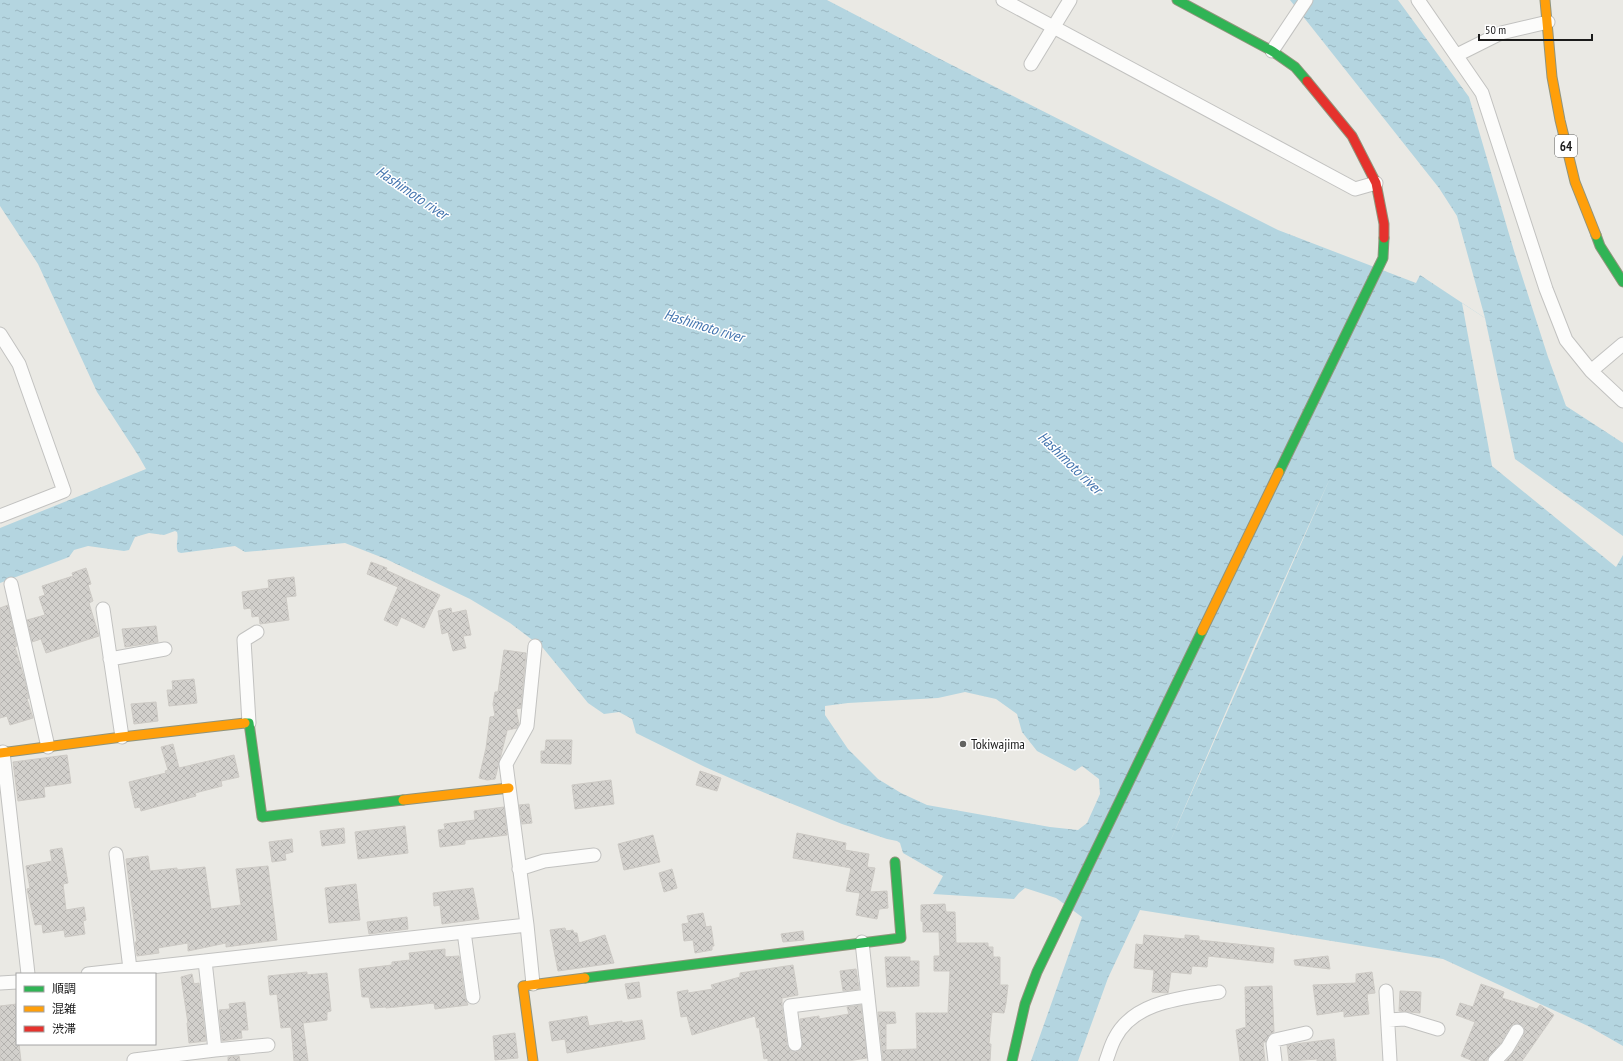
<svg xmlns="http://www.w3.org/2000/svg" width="1623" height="1061" viewBox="0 0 1623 1061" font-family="'PT Sans Narrow','Noto Sans JP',sans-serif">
  <defs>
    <pattern id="water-ripples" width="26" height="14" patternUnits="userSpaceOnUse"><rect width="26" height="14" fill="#b4d5e0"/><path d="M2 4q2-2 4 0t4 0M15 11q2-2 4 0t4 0" fill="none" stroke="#9ab6c0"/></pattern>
    <pattern id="building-cross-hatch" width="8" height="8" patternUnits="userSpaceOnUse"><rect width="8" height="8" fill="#d2d0cc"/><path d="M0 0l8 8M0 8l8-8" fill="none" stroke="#b4b2af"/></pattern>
  </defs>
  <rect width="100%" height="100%" fill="#eae9e4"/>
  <!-- water -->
  <path fill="url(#water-ripples)" fill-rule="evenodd" d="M 0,0 L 827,0 L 944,61 L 1278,230 L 1416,283 L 1420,275 L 1485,318 L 1457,216 L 1439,188 L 1290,0 L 1398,0 L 1469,97 L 1514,251 L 1548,357 L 1566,406 L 1623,443 L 1623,1046 L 1588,1026 L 1443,959 L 1140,910 L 1108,978 L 1078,1061 L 1031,1061 L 1082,917 L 1056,898 L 1025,888 L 1019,893 L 1014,899 L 933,894 L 943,876 L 903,853 L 900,843 L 897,841 L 887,839 L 842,824 L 748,786 L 705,767 L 636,733 L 632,719 L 619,712 L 604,714 L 588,703 L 543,648 L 510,623 L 470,599 L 386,559 L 345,543 L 245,552 L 235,546 L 181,553 L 178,552 C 175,545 179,539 177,532 L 175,531 L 164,535 L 149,533 L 135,537 L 129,550 L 124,551 L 88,546 L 74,550 L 69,557 L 0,583 L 0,528 L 146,469 L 138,455 L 97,392 L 38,264 L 0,206 ZM 1331,476 L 1169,844 L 1252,651 ZM 965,692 L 996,699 L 1017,714 L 1022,732 L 1037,751 L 1075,771 L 1082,766 L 1099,779 L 1100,794 L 1087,823 L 1078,830 L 1050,827 L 927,805 L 901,793 L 878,779 L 848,749 L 825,715 L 825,706 L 848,703 L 938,698 Z"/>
  <!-- pier -->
  <path fill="#eae9e4" d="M 1462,303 L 1485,318 L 1515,459 L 1623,536 L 1623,555 L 1616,567 L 1492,466 Z"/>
  <!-- building -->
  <path fill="url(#building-cross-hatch)" stroke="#cdcac5" d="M 371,562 L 387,568 L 386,570 L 440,595 L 424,628 L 401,617 L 397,626 L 384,620 L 398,587 L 367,574 Z
    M 86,568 L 91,584 L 88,585 L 93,601 L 89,603 L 99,636 L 46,653 L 41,639 L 32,642 L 27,620 L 45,615 L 39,597 L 45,595 L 42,586 L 73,576 L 72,573 Z
    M 294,577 L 296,596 L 286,597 L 289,620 L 260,624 L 259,616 L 252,617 L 251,608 L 244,609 L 242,592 L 269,588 L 268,580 Z
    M 8,605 L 17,646 L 15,647 L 24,677 L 29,698 L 27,699 L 33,718 L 10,725 L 7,716 L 0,718 L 0,608 Z
    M 451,608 L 452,613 L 466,610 L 471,635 L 463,636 L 466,648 L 453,651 L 448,632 L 442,634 L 438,611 Z
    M 156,626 L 158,642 L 125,647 L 122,629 Z
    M 504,650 L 526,653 L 521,708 L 516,709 L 519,724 L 517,728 L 508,730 L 508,727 L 495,779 L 487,780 L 479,778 L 486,748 L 490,717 L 495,716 L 493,704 L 495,692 L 498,692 Z
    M 194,679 L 197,703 L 169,706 L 167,690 L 173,690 L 172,681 Z
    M 156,702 L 158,721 L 134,724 L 131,704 Z
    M 546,740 L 572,740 L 571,764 L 541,763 L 541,751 L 545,751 Z
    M 173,744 L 179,768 L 234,755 L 239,777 L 221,781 L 222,786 L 195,793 L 196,796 L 141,811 L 140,807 L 135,808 L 129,782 L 166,773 L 165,771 L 168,770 L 161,747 Z
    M 67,755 L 71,783 L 44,787 L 45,797 L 18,801 L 13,762 Z
    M 700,771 L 721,778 L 717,791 L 696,785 Z
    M 611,780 L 614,804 L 575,809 L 572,785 Z
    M 529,804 L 532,823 L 522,824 L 519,805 Z
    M 504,807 L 507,835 L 465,840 L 465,844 L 440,847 L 438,830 L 445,829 L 444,824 L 475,820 L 474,811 Z
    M 405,826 L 408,853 L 358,859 L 355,832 Z
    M 344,828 L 345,843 L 322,846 L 320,831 Z
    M 797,833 L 846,843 L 845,850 L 869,854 L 867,867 L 875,868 L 870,892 L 887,891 L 888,908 L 879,909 L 877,919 L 856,915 L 860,893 L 846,891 L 851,868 L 793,858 Z
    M 653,835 L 660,862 L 624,870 L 618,844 Z
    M 292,839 L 293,852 L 285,854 L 286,860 L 272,862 L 269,842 Z
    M 62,848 L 68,883 L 63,884 L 66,910 L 84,907 L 86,920 L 83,921 L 85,934 L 65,937 L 64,930 L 43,933 L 42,924 L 35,925 L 27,889 L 30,888 L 26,866 L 52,861 L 50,850 Z
    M 148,856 L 150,871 L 177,868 L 177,870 L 205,867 L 211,909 L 241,905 L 236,869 L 268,866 L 277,940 L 226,947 L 226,943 L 188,951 L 188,943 L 158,948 L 159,953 L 137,956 L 135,942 L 137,942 L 126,859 Z
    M 672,869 L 677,888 L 664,892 L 659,873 Z
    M 356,884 L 360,920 L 329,923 L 325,888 Z
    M 473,888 L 479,919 L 442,924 L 440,905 L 434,906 L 433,893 Z
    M 945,904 L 946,912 L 955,912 L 956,943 L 988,943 L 988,947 L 993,947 L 993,957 L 1000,957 L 1000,985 L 1008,985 L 1006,1003 L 1004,1013 L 992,1012 L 989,1044 L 991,1044 L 990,1061 L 883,1061 L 878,1012 L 895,1012 L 896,1023 L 886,1024 L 886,1050 L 917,1049 L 916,1013 L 948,1013 L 950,971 L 934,971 L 934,956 L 940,956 L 939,932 L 923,932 L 923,922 L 921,921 L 921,905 Z
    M 703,913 L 706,927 L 711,926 L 714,946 L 712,946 L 712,950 L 695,953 L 693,940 L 684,941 L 682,924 L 689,923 L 687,916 Z
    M 407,917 L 408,929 L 369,934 L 367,922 Z
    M 565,928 L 566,931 L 573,930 L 574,933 L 577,933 L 579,943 L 605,935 L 614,963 L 558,971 L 550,930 Z
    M 803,931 L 804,940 L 783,942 L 781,934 Z
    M 1144,935 L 1185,939 L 1185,935 L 1199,936 L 1199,940 L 1274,948 L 1273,963 L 1208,956 L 1207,967 L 1192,966 L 1191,974 L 1171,972 L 1168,993 L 1152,992 L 1154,970 L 1134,968 L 1136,944 L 1143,945 Z
    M 445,949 L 445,957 L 459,956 L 465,998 L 468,1005 L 435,1009 L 434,1003 L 386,1008 L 386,1007 L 371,1008 L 369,997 L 362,997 L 359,969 L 392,965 L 392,962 L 410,960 L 409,953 Z
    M 1328,956 L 1330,969 L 1295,965 L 1294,960 Z
    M 885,957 L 910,957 L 910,961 L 919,961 L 919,986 L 887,987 Z
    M 793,965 L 798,995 L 782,998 L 782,1007 L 787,1045 L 789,1049 L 796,1052 L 802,1047 L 800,1019 L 819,1016 L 819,1019 L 849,1014 L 847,1007 L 861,1005 L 867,1058 L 848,1061 L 768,1061 L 768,1058 L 764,1059 L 759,1027 L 757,1028 L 755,1016 L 692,1035 L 687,1016 L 681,1017 L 677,992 L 688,990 L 688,993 L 713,989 L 711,985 L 740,977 L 740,973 Z
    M 856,969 L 859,989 L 843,991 L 840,971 Z
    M 307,972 L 307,975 L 327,973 L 331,1011 L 327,1012 L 327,1020 L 303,1023 L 308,1061 L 294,1061 L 291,1027 L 281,1028 L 277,994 L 270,995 L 268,976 Z
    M 1372,972 L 1375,993 L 1367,994 L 1369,1014 L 1344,1017 L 1344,1011 L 1317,1015 L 1313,985 L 1356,983 L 1356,974 Z
    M 192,974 L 194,984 L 199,983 L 206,1041 L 189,1043 L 187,1023 L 188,1023 L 181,977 Z
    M 639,982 L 641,997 L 628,999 L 625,984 Z
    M 1481,984 L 1504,992 L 1502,998 L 1537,1009 L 1540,1005 L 1554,1015 L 1522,1061 L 1506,1061 L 1514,1052 L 1524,1035 L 1524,1027 L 1517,1023 L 1513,1024 L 1510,1027 L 1501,1043 L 1486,1061 L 1473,1061 L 1461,1056 L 1475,1022 L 1456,1015 L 1460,1003 L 1473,1007 Z
    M 1272,986 L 1274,1032 L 1270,1034 L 1266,1042 L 1263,1042 L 1265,1061 L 1240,1061 L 1236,1030 L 1246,1027 L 1245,987 Z
    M 1400,991 L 1421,992 L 1420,1013 L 1399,1011 Z
    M 245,1002 L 248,1030 L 241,1030 L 242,1038 L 222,1041 L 219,1010 L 230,1009 L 229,1004 Z
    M 17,1004 L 17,1044 L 19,1044 L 21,1061 L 0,1061 L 0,1006 Z
    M 587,1016 L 589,1026 L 622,1021 L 622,1023 L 642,1020 L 645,1039 L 567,1053 L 565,1039 L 552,1041 L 549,1022 Z
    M 515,1033 L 518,1058 L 495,1060 L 493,1036 Z
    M 1334,1039 L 1336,1061 L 1317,1061 L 1317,1059 L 1289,1061 L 1287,1045 Z
    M 239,1056 L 240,1061 L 228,1061 L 228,1057 Z"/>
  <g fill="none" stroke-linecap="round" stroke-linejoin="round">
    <!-- street casing -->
    <g stroke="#c2c2c0" stroke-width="15">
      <path id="street" d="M 1003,0 L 1355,189 L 1376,183
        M 1418,0 L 1482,93 L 1546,289 L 1566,340 L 1591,371 L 1623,401
        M 1272,51 L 1306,0
        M 1457,55 L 1501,33 L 1548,22
        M 1031,64 L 1070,0
        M 0,334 L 19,364 L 64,491 L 0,516
        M 1591,371 L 1623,344
        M 11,584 L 48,747
        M 103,609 L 122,737
        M 110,659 L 165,649
        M 249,723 L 244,640 L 257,632
        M 3,752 L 28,974
        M 116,854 L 130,969
        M 519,869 L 544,861 L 594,855
        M 464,932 L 473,997
        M 862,942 L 875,1061
        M 88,974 L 527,925
        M 0,983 L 17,982
        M 533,984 L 527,925 L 506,764 L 527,726 L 535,646
        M 1386,991 L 1390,1061
        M 1388,1020 L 1405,1019 L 1438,1029
        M 795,1044 L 790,1006 L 868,996
        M 215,1050 L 268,1045
        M 134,1060 L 215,1050 L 205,961
        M 1106,1061 C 1109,1053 1111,1045 1115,1038 C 1134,1001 1183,998 1219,992
        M 1275,1061 L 1273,1044 L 1275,1040 L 1306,1033
        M 1495,1061 L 1507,1048 L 1517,1031"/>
    </g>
    <!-- fast casing -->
    <g stroke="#91947c" stroke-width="11">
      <path id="fast" d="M 1177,0 L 1272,51 L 1295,67 L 1307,81
        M 1596,235 L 1600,246 L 1623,282
        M 1279,472 L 1383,258 L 1384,238
        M 245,723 L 249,723 L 262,817 L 403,800
        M 585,978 L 901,938 L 895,862
        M 1012,1061 L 1025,1004 L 1037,972 L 1202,631"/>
    </g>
    <!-- slow casing -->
    <g stroke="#91947c" stroke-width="11">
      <path id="slow" d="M 1545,0 L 1552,77 L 1560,120 L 1575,182 L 1596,235
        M 1202,631 L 1279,472
        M 0,753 L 122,737 L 245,723
        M 403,800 L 509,788
        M 533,1061 L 523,986 L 585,978"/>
    </g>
    <!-- jam casing -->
    <g stroke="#91947c" stroke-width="11">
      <path id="jam" d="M 1307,81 L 1352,136 L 1376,183 L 1384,224 L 1384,238"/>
    </g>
    <!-- street -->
    <use href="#street" stroke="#fcfcfb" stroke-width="13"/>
    <!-- fast -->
    <use href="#fast" stroke="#30b455" stroke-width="9"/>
    <!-- slow -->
    <use href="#slow" stroke="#ff9f0a" stroke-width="9"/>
    <!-- jam -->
    <use href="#jam" stroke="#e5322d" stroke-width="9"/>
  </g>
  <!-- markers -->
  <circle fill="#636361" stroke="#fff" stroke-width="1.5" cx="963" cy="744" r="4"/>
  <g text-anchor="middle" stroke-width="3" stroke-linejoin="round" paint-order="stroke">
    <!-- shield labels -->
    <rect fill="#fff" stroke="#5f5f5f" stroke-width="1" x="1555" y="135" width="22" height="22" rx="3"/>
    <g font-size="13" font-weight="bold" fill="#1b1b1b">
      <text x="1566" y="151">64</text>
    </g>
    <!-- poi labels -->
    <g font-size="14" fill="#1b1b1b" stroke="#fff" text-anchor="start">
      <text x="971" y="749">Tokiwajima</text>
    </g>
    <!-- water labels -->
    <g font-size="15" font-style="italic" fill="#4475af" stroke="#fff">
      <text transform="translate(412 193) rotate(34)" y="5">Hashimoto river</text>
      <text transform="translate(704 326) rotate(17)" y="5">Hashimoto river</text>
      <text transform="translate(1070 463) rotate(44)" y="5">Hashimoto river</text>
    </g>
  </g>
  <!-- legend -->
  <rect x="16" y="973" width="140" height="72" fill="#ffffff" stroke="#a4a4a4"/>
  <rect x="24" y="986" width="20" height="6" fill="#30b455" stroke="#a4a4a4"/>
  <text x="52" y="993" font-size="12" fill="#1b1b1b">順調</text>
  <rect x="24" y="1006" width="20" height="6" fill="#ff9f0a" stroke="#a4a4a4"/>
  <text x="52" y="1013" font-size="12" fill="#1b1b1b">混雑</text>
  <rect x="24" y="1026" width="20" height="6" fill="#e5322d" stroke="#a4a4a4"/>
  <text x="52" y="1033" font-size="12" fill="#1b1b1b">渋滞</text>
  <!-- scale -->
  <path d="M1479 34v6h113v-6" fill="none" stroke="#1b1b1b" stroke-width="2"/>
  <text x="1485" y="34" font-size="12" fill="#1b1b1b" stroke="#ffffff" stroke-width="3" paint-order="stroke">50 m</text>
</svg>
